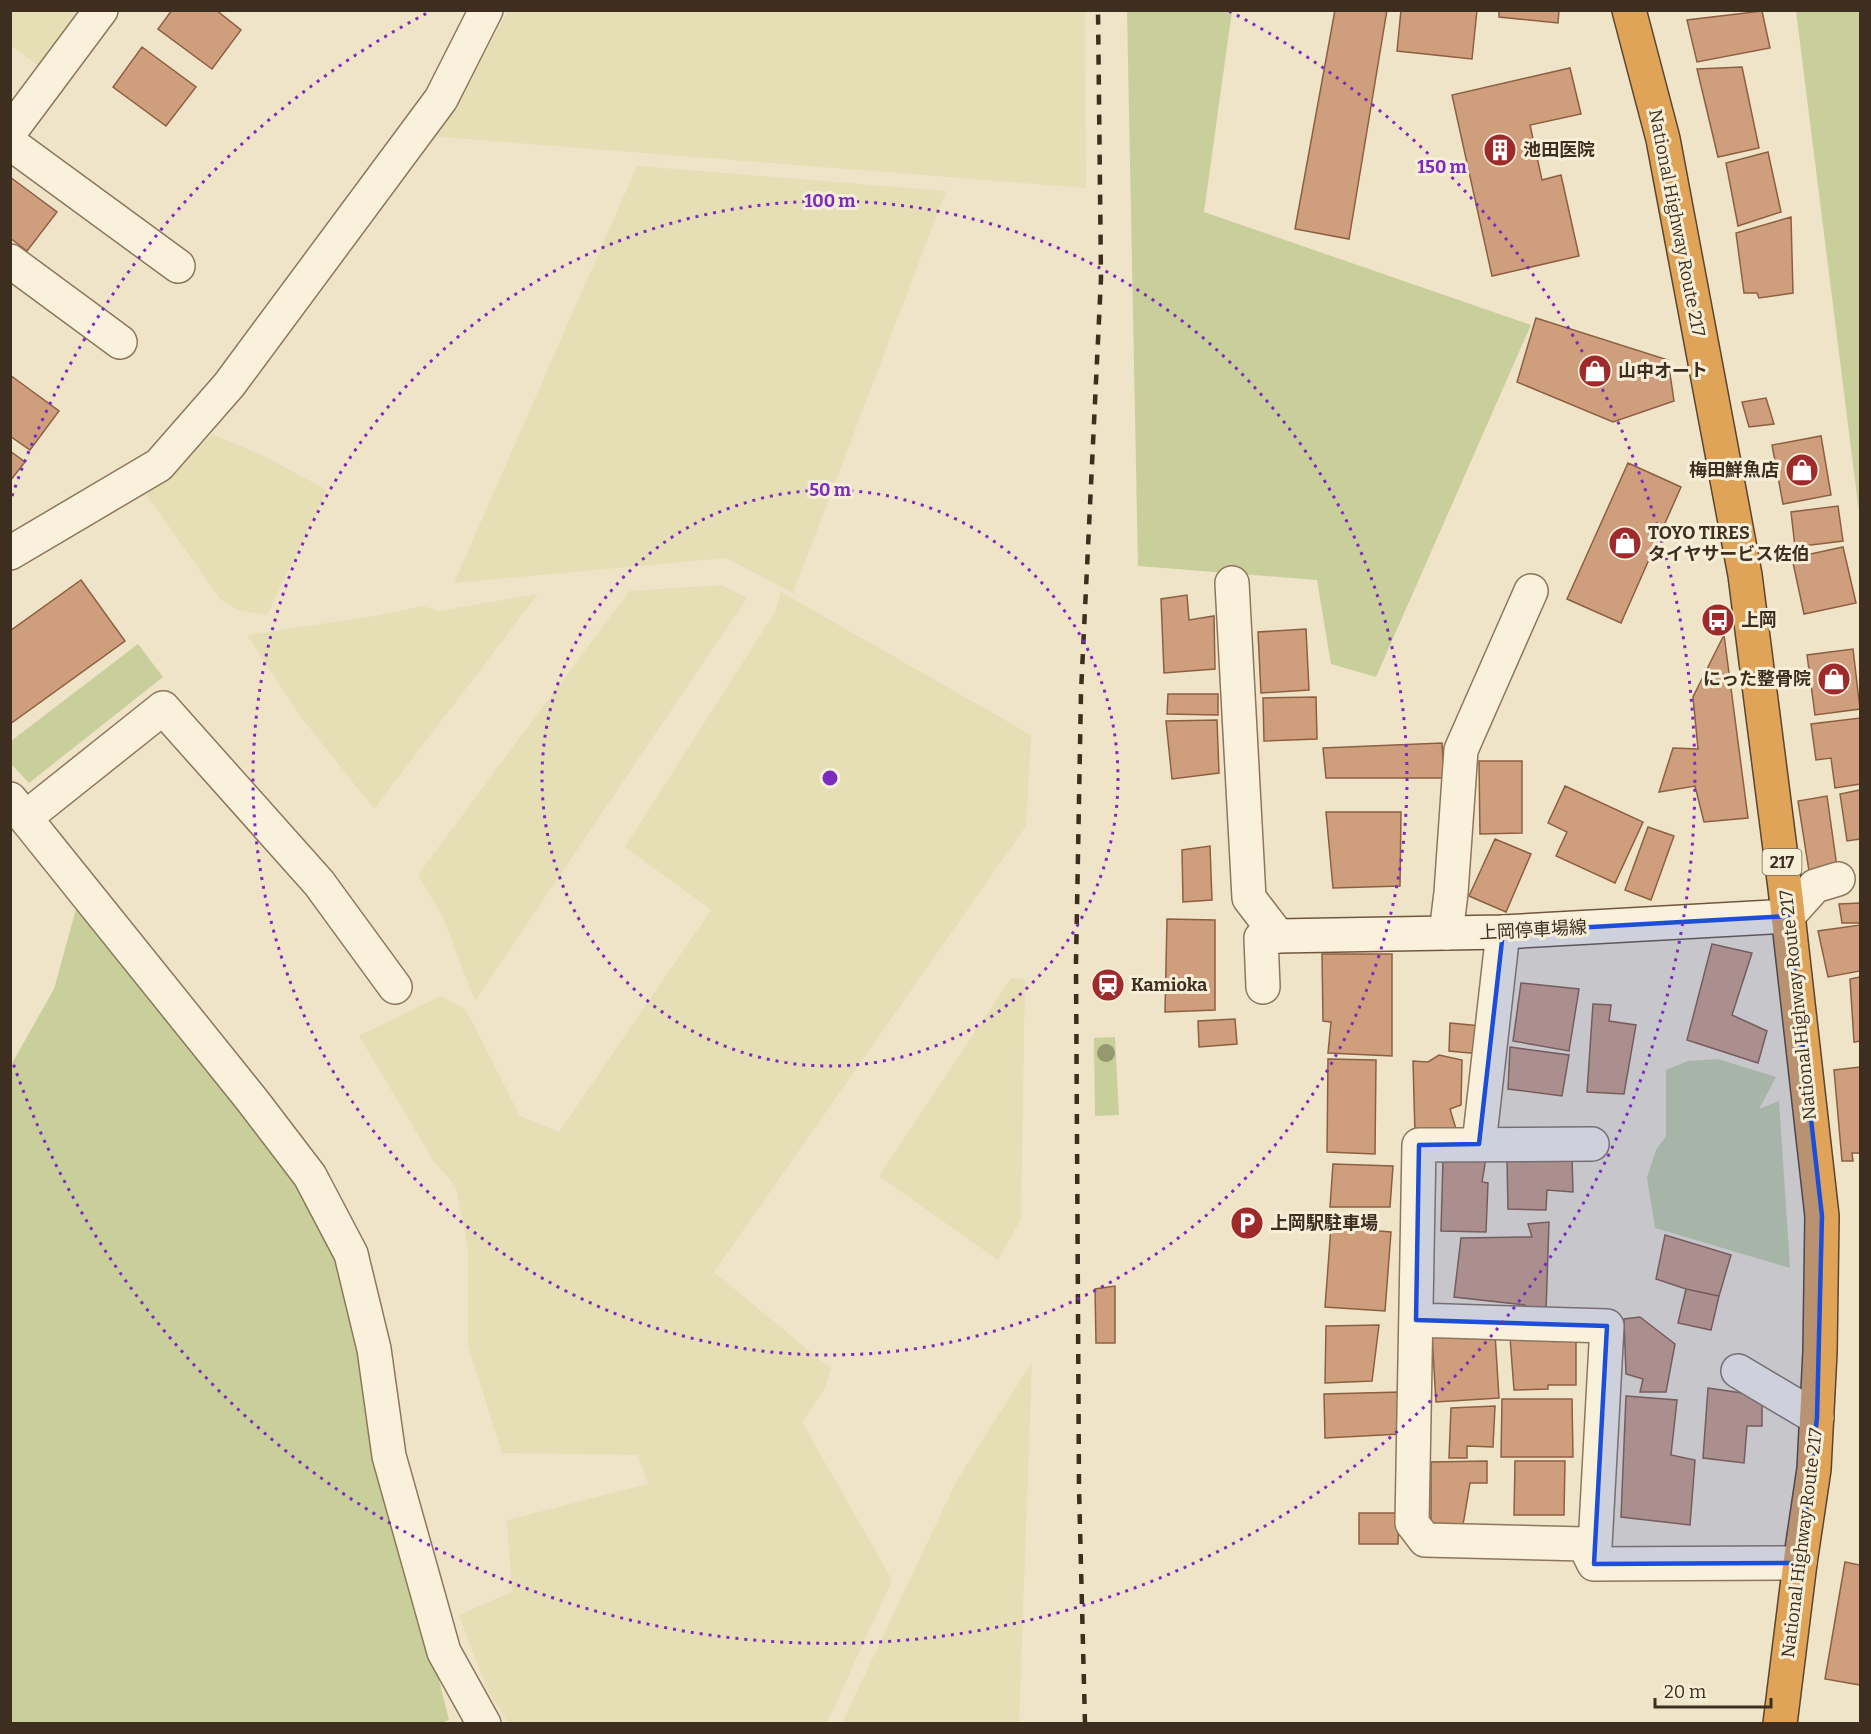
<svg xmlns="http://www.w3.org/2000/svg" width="1871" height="1734" viewBox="0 0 1871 1734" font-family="Bitter,'Noto Sans JP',serif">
  <rect width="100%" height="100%" fill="#f0e4c8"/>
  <!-- farmland -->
  <path fill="#e6deb5" d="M 11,11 L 84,11 L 42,68 L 11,46 Z
    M 508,11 L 1085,11 L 1086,188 L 430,136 L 458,103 Z
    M 637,166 L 946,191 L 793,593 L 726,558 L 454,583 Z
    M 212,434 L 266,457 L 327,490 L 267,615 L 237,610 L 220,599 L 146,494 Z
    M 721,585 L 747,598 L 475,1001 L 442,915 L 418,875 L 629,591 Z
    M 781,592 L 1031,735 L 1026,826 L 714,1272 L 831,1369 L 824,1390 L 802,1422 L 892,1580 L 827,1723 L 508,1723 L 486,1687 L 459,1615 L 512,1592 L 507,1520 L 648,1484 L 638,1455 L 502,1453 L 468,1346 L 468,1248 L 456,1187 L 433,1160 L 359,1036 L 441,996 L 466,1010 L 520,1116 L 559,1132 L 711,910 L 625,847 L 775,612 Z
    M 538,594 L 374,809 L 301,717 L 247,635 L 374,616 L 423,606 L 439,611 Z
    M 1011,978 L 1025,980 L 1021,1219 L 998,1260 L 879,1176 Z
    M 1032,1362 L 1019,1723 L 842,1723 L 956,1482 Z"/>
  <!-- green -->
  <path fill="#c9cf9b" d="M 1127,11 L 1232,11 L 1204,212 L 1531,325 L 1376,677 L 1331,664 L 1317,580 L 1138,566 Z
    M 1796,11 L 1860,11 L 1860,520 Z
    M 138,644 L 163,677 L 29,783 L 11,764 L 11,741 Z
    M 79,898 L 297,1182 L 338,1261 L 378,1437 L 449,1720 L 439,1724 L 11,1723 L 11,1065 L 54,989 Z
    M 1115,1037 L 1119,1115 L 1095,1116 L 1094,1038 Z
    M 1718,1059 L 1776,1077 L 1759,1109 L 1779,1101 L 1790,1268 L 1655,1228 L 1647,1178 L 1656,1150 L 1666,1136 L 1666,1070 L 1688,1061 Z"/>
  <!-- building -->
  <path fill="#cf9f7d" stroke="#8d5f41" stroke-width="1.5" d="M 172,10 L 216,10 L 241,30 L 212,69 L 158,29 Z
    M 1335,10 L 1387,10 L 1349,239 L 1295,229 Z
    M 1401,10 L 1477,10 L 1472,59 L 1397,51 Z
    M 1499,10 L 1559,10 L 1558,23 L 1499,17 Z
    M 1762,11 L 1770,48 L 1697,62 L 1687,20 Z
    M 142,47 L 196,87 L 166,126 L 113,87 Z
    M 1742,67 L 1759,148 L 1718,157 L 1697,69 Z
    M 1570,68 L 1581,114 L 1530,125 L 1542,180 L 1561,175 L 1579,256 L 1492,276 L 1452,95 Z
    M 1768,152 L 1781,212 L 1738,226 L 1726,163 Z
    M 10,177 L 57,212 L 27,251 L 10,238 Z
    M 1791,217 L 1793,293 L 1759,298 L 1757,293 L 1744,293 L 1736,233 Z
    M 1536,318 L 1668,360 L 1674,401 L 1613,422 L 1517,382 Z
    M 10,375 L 59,411 L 30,450 L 10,436 Z
    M 1766,398 L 1774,424 L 1749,427 L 1742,402 Z
    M 1821,436 L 1831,495 L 1783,504 L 1772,445 Z
    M 10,451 L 25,462 L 10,481 Z
    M 1628,463 L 1681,487 L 1621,623 L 1567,599 Z
    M 1838,506 L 1843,541 L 1795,547 L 1791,512 Z
    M 1843,547 L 1856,603 L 1804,614 L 1792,558 Z
    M 81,580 L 125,641 L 10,724 L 10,631 Z
    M 1187,595 L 1189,620 L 1214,616 L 1215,669 L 1164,673 L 1161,599 Z
    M 1306,629 L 1309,690 L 1261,693 L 1258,632 Z
    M 1724,635 L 1748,818 L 1704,822 L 1695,786 L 1659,792 L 1673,748 L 1698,749 L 1693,697 Z
    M 1853,649 L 1860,709 L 1815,715 L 1807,655 Z
    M 1168,694 L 1218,694 L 1218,715 L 1167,714 Z
    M 1316,697 L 1317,739 L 1264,741 L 1263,698 Z
    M 1860,718 L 1860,784 L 1835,788 L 1831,758 L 1816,760 L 1811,724 Z
    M 1217,720 L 1219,773 L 1172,779 L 1166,721 Z
    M 1442,743 L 1444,778 L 1326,778 L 1323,748 Z
    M 1479,761 L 1522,761 L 1522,833 L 1480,834 Z
    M 1565,786 L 1643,822 L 1615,883 L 1556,856 L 1567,832 L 1548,823 Z
    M 1860,790 L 1860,839 L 1847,841 L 1840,794 Z
    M 1827,796 L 1837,867 L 1809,871 L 1798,801 Z
    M 1326,812 L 1401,812 L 1400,886 L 1333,888 Z
    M 1648,827 L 1674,836 L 1651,900 L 1625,890 Z
    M 1495,839 L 1531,854 L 1506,912 L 1469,896 Z
    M 1210,846 L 1212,900 L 1183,902 L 1182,850 Z
    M 1860,903 L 1860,923 L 1842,923 L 1839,904 Z
    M 1167,919 L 1215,920 L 1215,1010 L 1165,1012 Z
    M 1860,925 L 1860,971 L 1828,977 L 1818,931 Z
    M 1712,944 L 1752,953 L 1732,1015 L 1767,1031 L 1758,1063 L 1687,1040 Z
    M 1322,954 L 1392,954 L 1392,1056 L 1328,1053 L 1331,1022 L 1323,1021 Z
    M 1860,977 L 1860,1041 L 1854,1042 L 1850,979 Z
    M 1521,983 L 1579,989 L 1569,1051 L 1513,1041 Z
    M 1593,1004 L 1611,1005 L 1609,1021 L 1636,1025 L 1624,1094 L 1587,1092 Z
    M 1235,1019 L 1237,1044 L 1199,1047 L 1198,1021 Z
    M 1450,1023 L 1481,1026 L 1480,1054 L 1449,1051 Z
    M 1510,1047 L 1569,1055 L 1562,1096 L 1508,1089 Z
    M 1439,1055 L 1462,1060 L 1461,1105 L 1450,1109 L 1456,1129 L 1415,1135 L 1413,1061 L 1428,1062 Z
    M 1328,1059 L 1376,1060 L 1375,1154 L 1327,1152 Z
    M 1860,1067 L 1860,1153 L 1852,1153 L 1853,1161 L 1842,1161 L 1834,1070 Z
    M 1572,1157 L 1573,1192 L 1547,1190 L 1546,1210 L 1508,1209 L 1507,1160 Z
    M 1486,1158 L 1482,1182 L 1488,1183 L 1486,1232 L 1441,1231 L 1443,1159 Z
    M 1333,1164 L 1393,1166 L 1390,1207 L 1330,1207 Z
    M 1549,1222 L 1546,1311 L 1527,1311 L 1525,1305 L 1454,1297 L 1461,1238 L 1532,1237 L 1528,1224 Z
    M 1331,1227 L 1391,1232 L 1385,1311 L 1325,1307 Z
    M 1665,1235 L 1731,1255 L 1719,1296 L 1686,1289 L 1656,1279 Z
    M 1115,1286 L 1115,1343 L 1096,1343 L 1095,1289 Z
    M 1686,1289 L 1719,1296 L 1711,1330 L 1678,1323 Z
    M 1640,1317 L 1675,1344 L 1666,1392 L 1640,1392 L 1643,1379 L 1626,1374 L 1624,1319 Z
    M 1379,1325 L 1372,1381 L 1325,1383 L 1326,1326 Z
    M 1495,1334 L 1499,1398 L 1436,1402 L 1432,1336 Z
    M 1510,1337 L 1576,1337 L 1576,1385 L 1548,1385 L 1548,1389 L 1514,1390 Z
    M 1708,1388 L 1762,1396 L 1762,1426 L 1747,1426 L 1744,1463 L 1703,1458 Z
    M 1401,1392 L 1401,1434 L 1325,1438 L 1324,1394 Z
    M 1626,1396 L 1677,1400 L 1671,1455 L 1695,1460 L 1690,1525 L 1621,1517 Z
    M 1502,1399 L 1572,1399 L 1573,1457 L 1501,1457 Z
    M 1495,1406 L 1493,1447 L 1467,1446 L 1467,1458 L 1449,1458 L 1451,1408 Z
    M 1487,1461 L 1487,1483 L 1470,1483 L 1463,1525 L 1431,1523 L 1431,1462 Z
    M 1515,1461 L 1565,1461 L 1564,1515 L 1514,1515 Z
    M 1359,1513 L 1399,1513 L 1398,1544 L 1359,1544 Z
    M 1845,1562 L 1860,1565 L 1860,1685 L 1825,1679 Z"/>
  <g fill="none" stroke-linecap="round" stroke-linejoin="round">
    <!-- street casing -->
    <g stroke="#8d765c" stroke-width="36">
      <path id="street" d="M 10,132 L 101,10
        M 10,143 L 178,266
        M 10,261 L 120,342
        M 10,553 L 159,465 L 229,385 L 441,99 L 486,10
        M 1232,583 L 1249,898 L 1278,936 L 1261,938 L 1263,987
        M 10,799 L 252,1100 L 310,1176 L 351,1254 L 374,1349 L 389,1456 L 444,1652 L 484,1724
        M 25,818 L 163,708 L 319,883 L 395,987
        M 1788,916 L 1815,886 L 1838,879
        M 1446,933 L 1451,893 L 1461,750 L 1531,591
        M 1479,1144 L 1503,932
        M 1592,1144 L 1419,1145 L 1412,1523 L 1425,1540 L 1584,1544 L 1594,1564 L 1800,1563
        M 1416,1320 L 1607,1326 L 1594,1564
        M 1738,1371 L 1817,1418"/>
    </g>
    <!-- secondary casing -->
    <g stroke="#6f573f" stroke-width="36">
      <path id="secondary" d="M 1278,936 L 1503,932 L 1788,916"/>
    </g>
    <!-- highway casing -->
    <g stroke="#5b4430" stroke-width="36">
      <path id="highway" d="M 1629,10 L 1663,139 L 1745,575 L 1785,888 L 1822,1216 L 1820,1352 L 1814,1469 L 1800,1563 L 1780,1724"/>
    </g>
    <!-- street -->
    <use href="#street" stroke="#faf1dc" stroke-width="33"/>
    <!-- secondary -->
    <use href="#secondary" stroke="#faf1dc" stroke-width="33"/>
    <!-- highway -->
    <use href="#highway" stroke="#e0a458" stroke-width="33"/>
    <!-- rail -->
    <path stroke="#3d2e20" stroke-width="4.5" stroke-dasharray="10 10" stroke-linecap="butt" d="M 1085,1724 L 1079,1488 L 1076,963 L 1081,692 L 1101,278 L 1098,10"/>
  </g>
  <!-- trees -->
  <circle fill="#96986f" cx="1106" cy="1053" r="9"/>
  <!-- marked area -->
  <path fill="#1d4ed8" fill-opacity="0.2" stroke="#1d4ed8" stroke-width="4.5" stroke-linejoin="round" d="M 1788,916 L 1822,1216 L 1817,1418 L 1800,1563 L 1594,1564 L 1607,1326 L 1416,1320 L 1419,1145 L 1479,1144 L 1503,932 Z"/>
  <!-- distance rings -->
  <g fill="none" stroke="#7b2cbf" stroke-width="3" stroke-dasharray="3 6">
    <circle cx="830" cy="778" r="288"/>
    <circle cx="830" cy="778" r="577"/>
    <path d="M12 496A865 865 0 0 1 431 11M1229 11A865 865 0 1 1 12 1060"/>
  </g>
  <!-- icons -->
  <defs>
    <g id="building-disc" transform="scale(1.725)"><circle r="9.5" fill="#9e2a2b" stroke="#f7eed8"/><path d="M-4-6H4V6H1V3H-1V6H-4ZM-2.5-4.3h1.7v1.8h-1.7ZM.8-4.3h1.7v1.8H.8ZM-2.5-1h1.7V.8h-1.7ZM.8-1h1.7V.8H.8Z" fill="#fff"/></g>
    <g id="shop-disc" transform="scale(1.725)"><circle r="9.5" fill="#9e2a2b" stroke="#f7eed8"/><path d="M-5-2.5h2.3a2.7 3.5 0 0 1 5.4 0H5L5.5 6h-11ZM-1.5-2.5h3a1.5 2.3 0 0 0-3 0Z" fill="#fff"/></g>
    <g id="bus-disc" transform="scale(1.725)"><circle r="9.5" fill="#9e2a2b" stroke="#f7eed8"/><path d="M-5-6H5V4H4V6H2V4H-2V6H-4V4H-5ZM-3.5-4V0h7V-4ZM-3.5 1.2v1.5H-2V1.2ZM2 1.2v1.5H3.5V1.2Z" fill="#fff"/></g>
    <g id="station-disc" transform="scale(1.725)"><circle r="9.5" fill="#9e2a2b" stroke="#f7eed8"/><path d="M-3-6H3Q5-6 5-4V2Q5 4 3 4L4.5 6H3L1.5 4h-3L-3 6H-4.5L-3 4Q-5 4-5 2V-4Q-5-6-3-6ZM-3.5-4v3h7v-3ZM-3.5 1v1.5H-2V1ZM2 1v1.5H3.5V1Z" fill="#fff"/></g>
    <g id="parking-disc" transform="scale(1.725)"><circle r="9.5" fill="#9e2a2b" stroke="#f7eed8"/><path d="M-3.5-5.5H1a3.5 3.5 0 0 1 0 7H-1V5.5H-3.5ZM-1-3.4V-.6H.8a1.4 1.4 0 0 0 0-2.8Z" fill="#fff"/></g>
  </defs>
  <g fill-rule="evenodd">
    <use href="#building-disc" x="1500" y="150"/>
    <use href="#shop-disc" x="1595" y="371"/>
    <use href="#shop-disc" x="1802" y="470"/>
    <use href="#shop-disc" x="1625" y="543"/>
    <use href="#bus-disc" x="1718" y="620"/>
    <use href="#shop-disc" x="1834" y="679"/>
    <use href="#station-disc" x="1108" y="985"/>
    <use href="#parking-disc" x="1247" y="1223"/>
  </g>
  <g text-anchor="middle" stroke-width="6" stroke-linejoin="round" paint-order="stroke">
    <!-- shield labels -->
    <rect fill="#f7eed8" stroke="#756857" stroke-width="1.5" x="1762.5" y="849" width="39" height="26" rx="4.5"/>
    <g font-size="16" font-weight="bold" fill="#3d2e20">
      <text x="1782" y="868">217</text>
    </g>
    <!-- poi labels -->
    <g font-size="18" font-weight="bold" fill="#3d2e20" stroke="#f7eed8" text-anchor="start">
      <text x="1523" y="156">池田医院</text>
      <text x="1618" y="377">山中オート</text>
      <text x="1779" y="476" text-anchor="end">梅田鮮魚店</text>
      <text x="1648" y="539">TOYO TIRES<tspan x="1648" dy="21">タイヤサービス佐伯</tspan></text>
      <text x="1741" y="626">上岡</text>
      <text x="1811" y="685" text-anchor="end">にった整骨院</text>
      <text x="1131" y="991">Kamioka</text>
      <text x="1270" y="1229">上岡駅駐車場</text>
    </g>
    <!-- street labels -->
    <g font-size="18" fill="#3d2e20" stroke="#f7eed8">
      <text transform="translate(1677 223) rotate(79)" y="6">National Highway Route 217</text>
      <text transform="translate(1533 930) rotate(-3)" y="6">上岡停車場線</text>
      <text transform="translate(1798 1005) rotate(-96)" y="6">National Highway Route 217</text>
      <text transform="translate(1802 1543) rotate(-83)" y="6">National Highway Route 217</text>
    </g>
  </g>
  <circle cx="830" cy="778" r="9" fill="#7b2cbf" stroke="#f7eed8" stroke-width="3"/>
  <g font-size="18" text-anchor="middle" font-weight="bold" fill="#7b2cbf" stroke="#f7eed8" stroke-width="6" stroke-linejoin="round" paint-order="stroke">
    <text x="1442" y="173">150 m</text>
    <text x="830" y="207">100 m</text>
    <text x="830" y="496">50 m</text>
  </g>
  <!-- border -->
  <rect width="1871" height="1734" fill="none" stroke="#3d2e20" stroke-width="24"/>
  <!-- scale -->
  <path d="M1655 1698v9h116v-9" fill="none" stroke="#3d2e20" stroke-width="3"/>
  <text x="1664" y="1698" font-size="18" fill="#3d2e20" stroke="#f7eed8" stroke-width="4.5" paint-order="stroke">20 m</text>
</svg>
